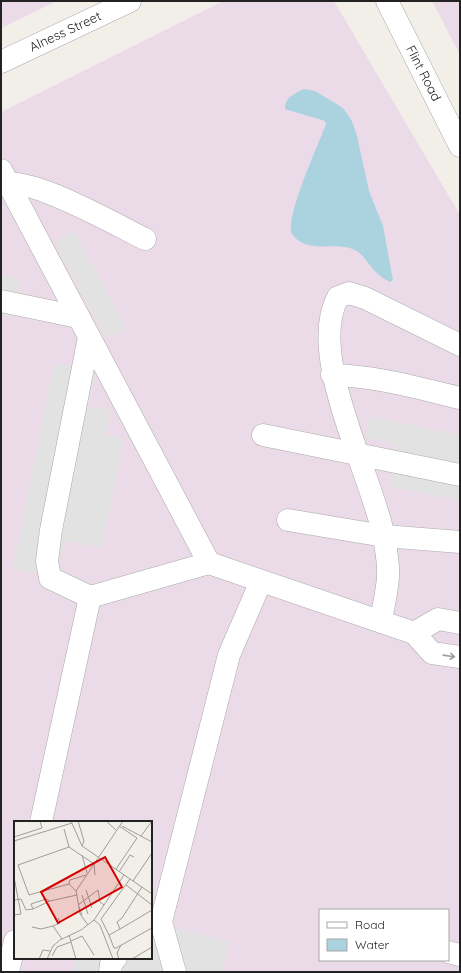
<svg xmlns="http://www.w3.org/2000/svg" width="461" height="973" viewBox="0 0 461 973" font-family="Quicksand,sans-serif">
  <rect width="100%" height="100%" fill="#f2efe9"/>
  <!-- industrial -->
  <path fill="#ebdbe8" fill-rule="evenodd" d="M 1,1 L 57,1 L 1,28 Z
    M 223,1 L 334,1 L 460,215 L 460,972 L 1,972 L 1,112 ZM 15,822 L 151,822 L 151,958 L 15,958 ZM 320,910 L 448,910 L 448,960 L 320,960 Z
    M 432,1 L 460,1 L 460,55 Z"/>
  <!-- parking -->
  <path fill="#e2e2e2" d="M 74,231 L 126,328 L 106,339 L 54,242 Z
    M 1,275 L 21,279 L 14,318 L 1,315 Z
    M 54,363 L 96,371 L 88,406 L 111,410 L 106,434 L 124,438 L 102,548 L 64,541 L 57,578 L 13,569 Z
    M 369,416 L 460,435 L 460,501 L 388,486 L 397,444 L 365,437 Z
    M 151,923 L 229,941 L 223,972 L 72,972 L 75,958 L 151,958 Z"/>
  <!-- water -->
  <path fill="#aad3df" d="M 304,89 L 315,91 L 343,108 L 352,121 L 357,136 L 369,191 L 383,226 L 393,280 L 390,282 C 386,280 381,277 378,274 C 369,267 365,255 355,250 C 339,243 325,249 309,245 C 303,244 292,238 291,231 C 288,210 318,146 326,124 L 325,121 L 285,109 C 284,98 295,93 304,89 Z"/>
  <g fill="none" stroke-linecap="round" stroke-linejoin="round">
    <!-- minor casing -->
    <g stroke="#a9a9a9" stroke-width="23">
      <path id="minor" d="M 387,1 L 460,146
        M 1,62 L 130,1
        M 1,170 L 209,563 L 414,633
        M 1,185 C 26,173 118,226 145,239
        M 1,301 L 78,317
        M 89,337 L 51,530 L 47,561 L 50,578 L 90,597
        M 332,375 C 376,376 418,388 460,398
        M 263,435 L 460,475
        M 288,520 L 384,536 L 460,542
        M 381,622 C 383,607 387,592 388,577 C 389,565 386,549 384,537 C 372,475 306,355 338,297 L 349,293 L 365,298 L 460,345
        M 460,623 L 438,619 L 414,633 L 432,653 L 460,657
        M 41,822 L 90,597 L 209,563
        M 448,952 L 460,955
        M 8,972 L 15,941
        M 110,972 L 111,964 L 116,958
        M 175,972 L 161,922 L 229,655 L 261,581"/>
    </g>
    <!-- minor -->
    <use href="#minor" stroke="#fff" stroke-width="22"/>
  </g>
  <!-- one-way arrows -->
  <defs><path id="oneway-shaft" d="M-6 0H5M1.5-3L5.5 0L1.5 3" fill="none" stroke-width="1.6" stroke-linecap="round" stroke-linejoin="round"/></defs>
  <use stroke="#9c9c9c" href="#oneway-shaft" transform="translate(449 656) rotate(8)"/>
  <g text-anchor="middle" stroke-width="3" stroke-linejoin="round" paint-order="stroke">
    <!-- street labels -->
    <g font-size="13" fill="#222" stroke="#fff">
      <text transform="translate(65 31) rotate(-25)" y="5">Alness Street</text>
      <text transform="translate(424 73) rotate(63)" y="5">Flint Road</text>
    </g>
  </g>
  <!-- overview -->
  <g transform="translate(14 821)">
    <rect width="138" height="138" fill="#f2efe9"/>
    <path fill="none" stroke="#9f9d99" stroke-width="1" d="M 57,0 L 68,25 L 138,73M 64,0 L 70,20 L 68,25M 92,0 L 102,9M 108,5 L 138,21M 50,8 L 55,26M 127,15 L 138,0M 0,16 L 28,7 L 26,0M 0,20 L 58,2M 68,34 L 73,52M 102,48 L 123,17 L 105,5M 105,51 L 116,34 L 120,36M 0,56 L 7,93 L 0,94M 119,60 L 138,32M 55,63 L 56,59 L 72,54M 112,64 L 138,84M 128,66 L 108,97 L 103,101 L 106,108 L 138,89M 72,69 L 78,87M 62,70 L 55,63 L 15,74 L 4,44 L 55,26 L 80,43 L 81,54M 68,74 L 74,93M 0,79 L 7,78 L 12,89 L 19,88M 36,80 L 32,78 L 17,83 L 19,88 L 36,80 L 63,74M 64,84 L 84,69 L 86,81 L 90,84M 65,86 L 62,70 L 109,0M 68,94 L 65,86 L 66,93 L 74,104M 44,97 L 46,102 L 39,105 L 48,118M 80,99 L 86,104 L 99,138M 18,106 L 27,108 L 39,105M 106,108 L 95,114 L 87,98 L 116,58M 95,114 L 100,127 L 102,127 L 138,107M 57,120 L 68,115 L 80,134M 57,121 L 62,138M 38,135 L 43,126 L 57,121 L 55,114M 25,138 L 29,129 L 36,130M 33,138 L 39,125 L 46,119 L 67,109 L 80,99 L 110,54M 105,138 L 103,132 L 107,124M 118,138 L 138,126"/>
    <path fill="#d40000" fill-opacity="0.15" stroke="#d40000" stroke-width="2" d="M 91,36 L 108,66 L 44,102 L 27,71 Z"/>
    <rect width="138" height="138" fill="none" stroke="#222" stroke-width="2"/>
  </g>
  <!-- border -->
  <rect width="461" height="973" fill="none" stroke="#222222" stroke-width="4"/>
  <!-- legend -->
  <rect x="319" y="909" width="130" height="52" fill="#ffffff" stroke="#a7a7a7"/>
  <rect x="327" y="922" width="20" height="6" fill="#ffffff" stroke="#a7a7a7"/>
  <text x="355" y="929" font-size="12" fill="#222222">Road</text>
  <rect x="327" y="939" width="20" height="12" fill="#aad3df" stroke="#a7a7a7"/>
  <text x="355" y="949" font-size="12" fill="#222222">Water</text>
</svg>
